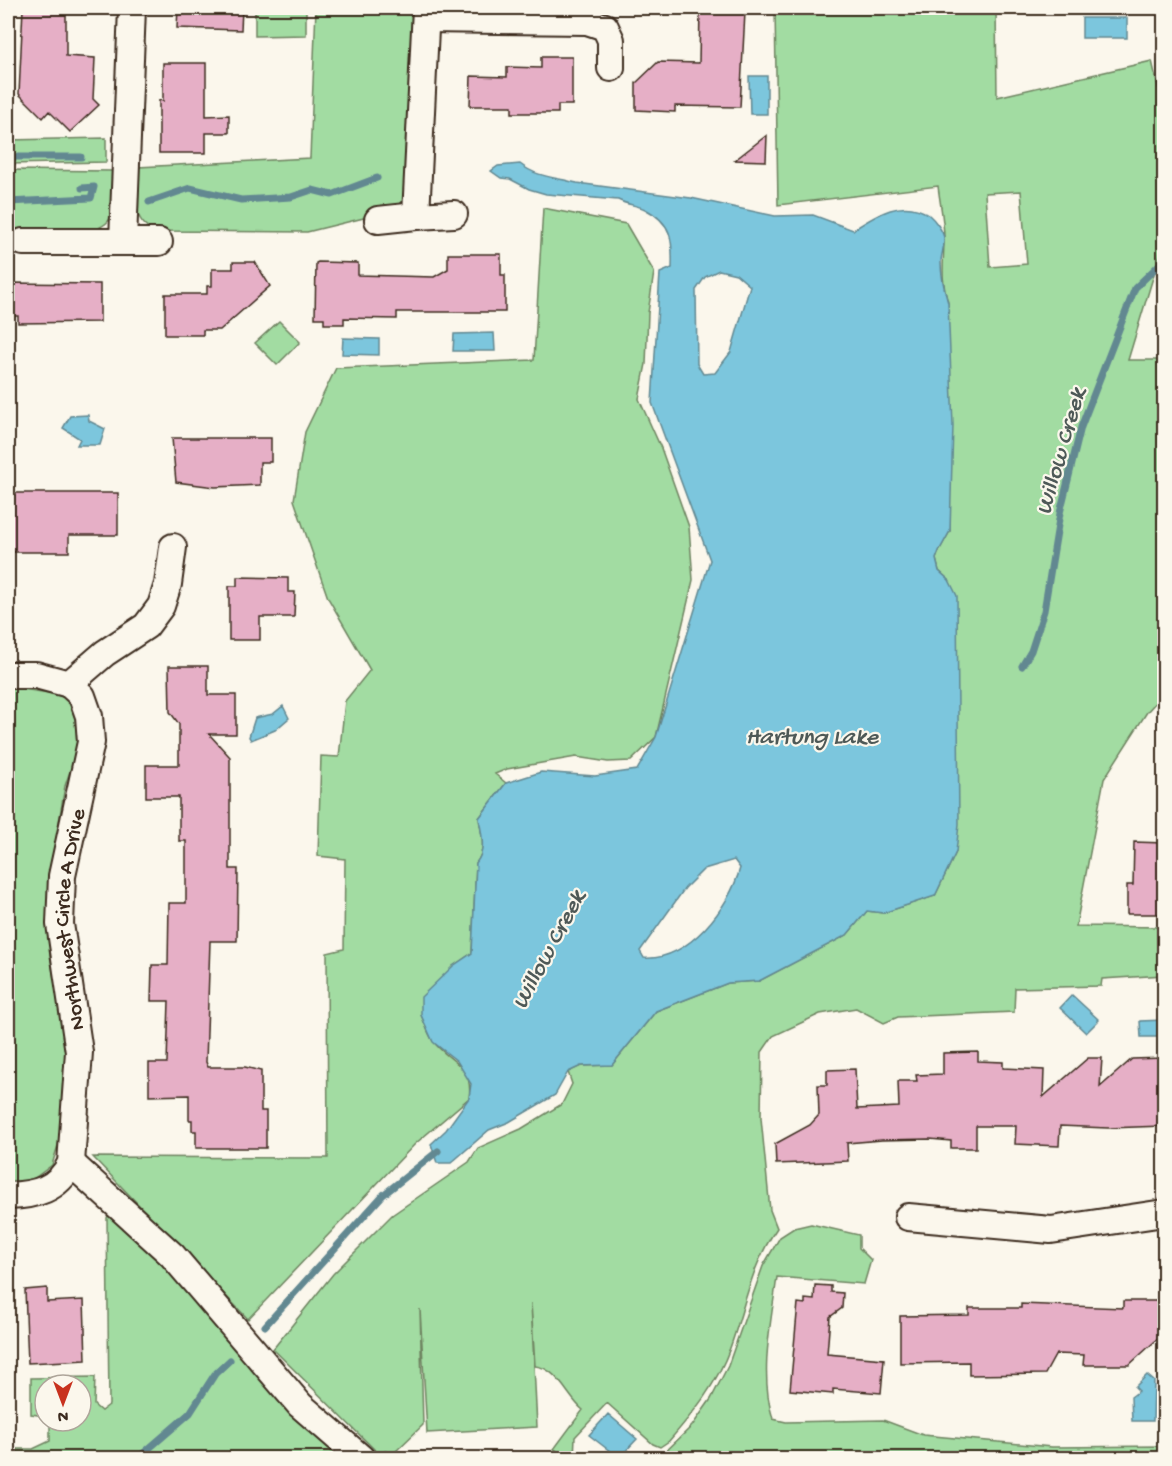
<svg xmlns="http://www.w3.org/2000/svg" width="1172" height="1466" viewBox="0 0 1172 1466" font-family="'Gochi Hand',sans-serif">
  <rect width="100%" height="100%" fill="#fbf7ec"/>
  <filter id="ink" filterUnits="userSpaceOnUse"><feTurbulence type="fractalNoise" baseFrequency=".0167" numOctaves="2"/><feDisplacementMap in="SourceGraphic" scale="12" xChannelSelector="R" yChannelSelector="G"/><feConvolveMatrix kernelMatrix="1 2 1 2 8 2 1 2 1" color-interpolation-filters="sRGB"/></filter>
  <g filter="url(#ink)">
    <!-- green -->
    <path fill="#a2dca2" stroke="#6e8360" stroke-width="1.5" fill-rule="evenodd" d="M 255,8 L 306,8 L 306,35 L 255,36 Z
      M 316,8 L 415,8 L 407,195 L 397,208 L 388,212 L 307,232 L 158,231 C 128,225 137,190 138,167 L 310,158 Z
      M 775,8 L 996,8 L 997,97 L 1152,61 L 1164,112 L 1164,251 L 1161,251 L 1128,360 L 1164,360 L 1164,693 L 1147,712 L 1104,779 L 1076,926 L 1164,927 L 1164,975 L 1102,979 L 1101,986 L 1015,988 L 1014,1012 L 898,1017 L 884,1023 L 856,1008 L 820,1014 L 773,1036 L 762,1052 L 761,1118 L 770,1210 L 777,1228 C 751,1265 745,1307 730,1348 C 717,1384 694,1412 669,1441 L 660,1447 L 653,1444 L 607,1403 L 575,1437 L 574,1458 L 568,1458 L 554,1449 L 583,1410 C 567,1397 558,1368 535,1366 L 531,1303 L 537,1427 L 427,1433 L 420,1309 L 423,1425 L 394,1453 L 385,1451 L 380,1455 L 273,1349 L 333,1274 L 392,1215 L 469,1162 L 478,1148 L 521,1129 L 562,1104 L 572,1084 L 568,1072 L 581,1066 L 612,1065 L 656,1011 L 728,983 L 759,981 L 847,935 L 867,911 L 883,913 L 935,896 L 956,852 L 949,580 L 939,571 L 936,559 L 939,551 L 950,531 L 948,303 C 940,277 944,263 944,238 C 944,221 940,203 938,186 L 778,205 ZM 1021,191 L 1027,264 L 990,267 L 985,193 Z
      M 106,138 L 106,162 L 8,164 L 8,140 Z
      M 8,170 L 114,171 C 114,185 116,204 110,218 C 101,240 30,232 8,233 Z
      M 543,208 L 626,224 L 654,272 L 648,313 L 646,364 L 639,399 L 661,448 L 689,527 L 693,580 L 656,737 L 631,761 L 608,762 L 576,757 L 507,769 L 495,774 L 506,783 L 479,818 C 481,834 487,849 476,863 L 472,953 L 453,966 L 421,1015 C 425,1023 428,1034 433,1041 C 449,1063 474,1064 469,1098 L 415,1144 L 248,1319 L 93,1157 L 328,1158 L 327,953 L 344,949 L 345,859 L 318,856 L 321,756 L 339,757 L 345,701 L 370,670 L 328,598 L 294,500 L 305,432 L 336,368 L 534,360 Z
      M 279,321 L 300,342 L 277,365 L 255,343 Z
      M 8,687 L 56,694 L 73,701 L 81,739 L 65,786 L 48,887 L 50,955 L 69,1069 L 62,1132 L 52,1165 L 32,1180 L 8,1182 Z
      M 110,1211 L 190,1292 L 340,1458 L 8,1458 L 8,1449 L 33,1449 L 50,1441 L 50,1421 L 81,1421 L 81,1385 L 45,1385 L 45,1416 L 31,1414 L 31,1378 L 95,1377 L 94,1405 L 101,1411 L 109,1405 L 107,1218 Z
      M 811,1224 L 859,1235 L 859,1248 L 871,1260 L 864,1284 L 777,1277 C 771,1323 759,1374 773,1419 L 786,1422 L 883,1420 L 923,1435 L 1052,1447 L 1164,1446 L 1164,1458 L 659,1458 L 692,1426 L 711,1399 L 728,1366 L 763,1266 L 780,1237 L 794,1228 Z"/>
    <!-- water -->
    <path fill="#7cc6dd" stroke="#628891" stroke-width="1.5" fill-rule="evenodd" d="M 1082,18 L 1127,18 L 1127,38 L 1082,38 Z
      M 749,76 L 767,76 L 767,114 L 750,114 Z
      M 520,164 C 538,178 556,177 577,183 L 691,198 L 775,216 L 813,215 L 853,230 C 876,215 903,197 929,215 C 935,220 943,231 944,238 C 945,246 941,254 941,262 C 941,276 944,289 948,303 L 953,425 L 950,531 L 939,551 L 936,559 L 939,571 L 949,580 L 957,596 L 959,824 L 956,852 L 935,896 L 883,913 L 867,911 L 847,935 L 759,981 L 728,983 L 656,1011 L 612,1065 L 581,1066 L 568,1072 L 555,1095 L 509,1122 L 489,1130 L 451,1163 L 437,1163 L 431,1144 L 446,1130 L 469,1098 L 471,1084 L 457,1061 L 433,1042 L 421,1015 L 421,997 L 453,966 L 472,953 L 476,863 C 487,849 481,834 479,818 L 506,783 L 541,772 L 595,776 L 637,770 L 656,737 L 710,560 L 652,403 L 660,273 L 672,268 C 673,239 672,223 645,209 C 637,205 627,205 618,200 L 546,194 L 529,189 L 510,179 L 501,178 L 491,171 L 498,166 ZM 719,270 L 736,274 L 750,286 L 731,352 L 715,373 L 703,374 L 697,364 L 696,290 L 705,277 ZM 734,860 L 740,868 C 730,907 688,961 644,958 L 640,951 L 685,888 L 704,869 Z
      M 494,333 L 495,351 L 453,351 L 454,334 Z
      M 343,338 L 379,339 L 379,355 L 342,354 Z
      M 88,415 L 89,421 L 105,429 L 100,445 L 77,445 L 80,439 L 63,428 L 70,416 Z
      M 283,706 L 289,718 L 275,730 L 251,740 L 249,737 L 255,718 L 273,714 Z
      M 1072,995 L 1099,1020 L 1086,1033 L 1060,1008 Z
      M 1164,1020 L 1164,1041 L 1159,1037 L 1141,1037 L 1140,1021 Z
      M 1147,1375 L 1154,1381 L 1153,1421 L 1132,1421 L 1131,1397 L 1139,1391 L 1135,1387 Z
      M 608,1414 L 637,1439 L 619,1458 L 589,1435 Z"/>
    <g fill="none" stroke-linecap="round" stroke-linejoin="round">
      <!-- stream -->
      <path stroke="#628891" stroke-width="7" d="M 8,157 L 81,157
        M 8,202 L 91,198 L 94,187 L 82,188
        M 149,202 L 190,188 L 241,200 L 291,197 L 312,190 L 332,195 L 377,178
        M 1022,666 L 1031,651 L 1044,611 L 1060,513 L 1081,427 L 1135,288 L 1164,260
        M 265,1326 L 383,1195 L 438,1151
        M 138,1458 L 190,1413 L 215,1374 L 230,1360"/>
    </g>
    <!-- building -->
    <path fill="#e6afc6" stroke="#3b2a1e" stroke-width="1.5" d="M 23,8 L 66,8 L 66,56 L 95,58 L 93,99 L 99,105 L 70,132 L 49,111 L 43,118 L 19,94 Z
      M 178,8 L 242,8 L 241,30 L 177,28 Z
      M 700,11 L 745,12 L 740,107 L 675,106 L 675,112 L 636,110 L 636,83 L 658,62 L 699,63 Z
      M 541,57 L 572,57 L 572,105 L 558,105 L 558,113 L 512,113 L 512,106 L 470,106 L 471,76 L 507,77 L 507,67 L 541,68 Z
      M 163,63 L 206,63 L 206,116 L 229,115 L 229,133 L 206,133 L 206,153 L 159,153 L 159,100 L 163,101 Z
      M 767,135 L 766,161 L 735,160 Z
      M 448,254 L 501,254 L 501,275 L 505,275 L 505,312 L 397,312 L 397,319 L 344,318 L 344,324 L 324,324 L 324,318 L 315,318 L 316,263 L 318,262 L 358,263 L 358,275 L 434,277 L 448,269 Z
      M 233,262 L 255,262 L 270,286 L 220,330 L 203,330 L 203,335 L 165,335 L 165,294 L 207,294 L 207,286 L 212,286 L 212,269 L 233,269 Z
      M 8,283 L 100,284 L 100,322 L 18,323 L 18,316 L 8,316 Z
      M 172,438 L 271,438 L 271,462 L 260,462 L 260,485 L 215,487 L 176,482 Z
      M 8,493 L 118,493 L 118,535 L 69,535 L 69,552 L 8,552 Z
      M 237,577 L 288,578 L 288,592 L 295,592 L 294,617 L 260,617 L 260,640 L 229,640 L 229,586 L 237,586 Z
      M 169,666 L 208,666 L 208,695 L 236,695 L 236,734 L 209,734 L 230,757 L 230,869 L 238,869 L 237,941 L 210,941 L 206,1062 L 208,1067 L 245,1067 L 261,1071 L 261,1111 L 266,1111 L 266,1148 L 196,1148 L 196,1131 L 192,1131 L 192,1120 L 189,1120 L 189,1095 L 149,1096 L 149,1063 L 167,1063 L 169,1001 L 151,1001 L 152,965 L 168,965 L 169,903 L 186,903 L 186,841 L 179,841 L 179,797 L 146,797 L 146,765 L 179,765 L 179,724 L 170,712 Z
      M 1134,842 L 1164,843 L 1164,914 L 1127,914 L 1127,885 L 1133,885 Z
      M 978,1052 L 978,1061 L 1003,1062 L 1003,1068 L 1044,1070 L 1043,1097 L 1088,1058 L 1102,1058 L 1100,1087 L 1132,1059 L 1164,1058 L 1163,1126 L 1108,1128 L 1060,1126 L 1059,1146 L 1015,1144 L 1016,1126 L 976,1126 L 976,1148 L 951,1148 L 951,1141 L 930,1139 L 882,1140 L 847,1143 L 848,1161 L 776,1164 L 775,1144 L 810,1125 L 819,1115 L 818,1085 L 827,1085 L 827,1070 L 855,1069 L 857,1109 L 899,1107 L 898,1081 L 917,1081 L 916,1075 L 943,1074 L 943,1053 Z
      M 815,1285 L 831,1286 L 831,1292 L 843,1293 L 842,1308 L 830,1317 L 827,1354 L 884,1359 L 881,1393 L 833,1389 L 833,1394 L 790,1390 L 798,1303 L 805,1304 L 805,1299 L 814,1300 Z
      M 47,1288 L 47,1302 L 84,1300 L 86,1360 L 28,1363 L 25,1290 Z
      M 1123,1301 L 1163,1301 L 1164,1308 L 1164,1333 L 1129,1365 L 1083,1365 L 1084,1355 L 1056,1354 L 1045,1374 L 969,1375 L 969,1362 L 900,1363 L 900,1316 L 969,1315 L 969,1308 L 1021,1308 L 1021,1304 L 1123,1308 Z"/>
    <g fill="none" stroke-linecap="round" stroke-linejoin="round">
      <!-- street casing -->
      <g stroke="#3b2a1e" stroke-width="30">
        <g id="street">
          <path d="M 426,8 L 416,216 L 454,214"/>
          <path d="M 426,19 L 587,21 L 605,27 L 611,40 L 611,68"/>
          <path d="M 378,220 L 416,216"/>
          <path d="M 123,241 L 132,8"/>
          <path d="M 23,242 L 159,242"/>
          <path d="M 8,675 L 36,675 L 69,684"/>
          <path d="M 71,1163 L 172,1255 L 300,1405 L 361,1458"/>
          <path id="s1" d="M 8,1196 C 35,1195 58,1190 71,1163 L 79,1052 L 60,924 L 62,876 L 91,742 L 89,716 L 82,696 L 69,684 L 105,653 L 146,626 L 161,606 L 168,584 L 173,547"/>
          <path d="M 908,1217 L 1051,1230 L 1164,1213"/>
        </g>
      </g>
      <!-- street -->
      <use href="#street" stroke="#fbf7ec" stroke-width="26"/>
    </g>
  </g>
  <g text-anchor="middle" stroke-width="4.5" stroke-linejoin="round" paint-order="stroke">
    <!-- street labels -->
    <g font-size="22" fill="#3b2a1e" stroke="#fbf7ec">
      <text dy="8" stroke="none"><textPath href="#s1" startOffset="321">Northwest Circle A Drive</textPath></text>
    </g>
    <!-- water labels -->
    <g font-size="24" font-style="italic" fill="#4e5957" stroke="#fbf7ec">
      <text transform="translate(1059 451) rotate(-74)" y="8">Willow Creek</text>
      <text x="812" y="743">Hartung Lake</text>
      <text transform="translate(547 949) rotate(-62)" y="8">Willow Creek</text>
    </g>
  </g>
  <!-- margin -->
  <rect width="1172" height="1466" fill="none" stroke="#fbf7ec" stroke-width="30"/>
  <rect x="15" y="15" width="1142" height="1436" fill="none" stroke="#3b2a1e" stroke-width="2" filter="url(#ink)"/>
  <!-- north arrow -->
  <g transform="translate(63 1403) rotate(180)"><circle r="28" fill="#fbf7ec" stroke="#aea59a" stroke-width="1.5"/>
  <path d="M0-4.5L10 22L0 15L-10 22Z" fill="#c8321e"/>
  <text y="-9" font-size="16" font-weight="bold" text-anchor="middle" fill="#3b2a1e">N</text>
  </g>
</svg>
